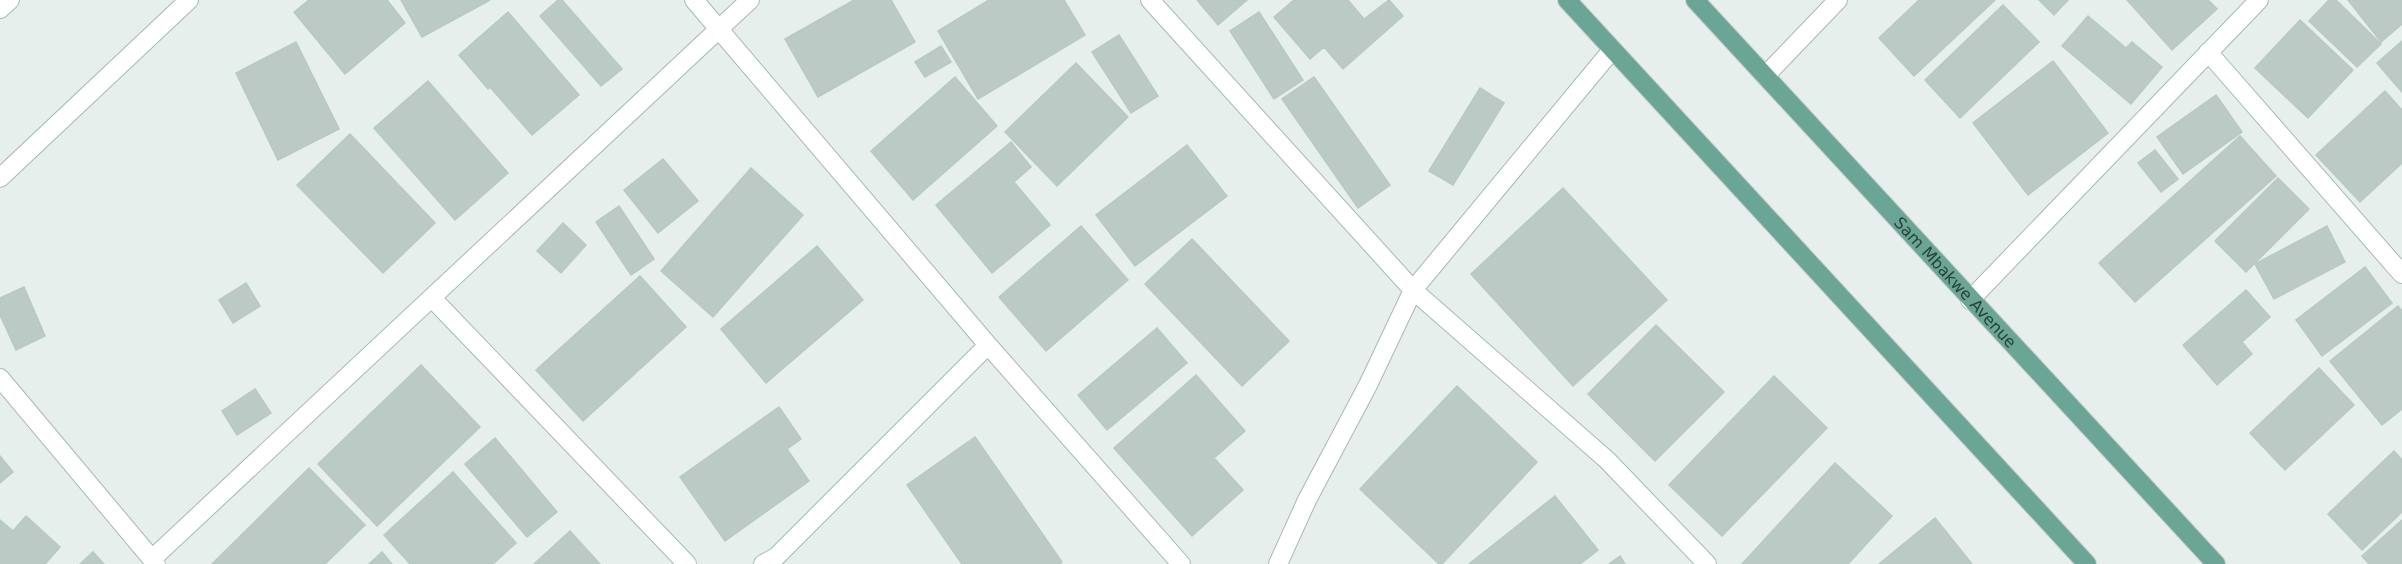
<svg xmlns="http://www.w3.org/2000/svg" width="2402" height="564" viewBox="0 0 2402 564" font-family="'DejaVu Sans',sans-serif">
  <rect width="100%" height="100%" fill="#e6efeb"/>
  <!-- building -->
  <path fill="#bbcac4" stroke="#b8c9c2" stroke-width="1.5" d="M 309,0 L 387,0 L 405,23 L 345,74 L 294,12 Z
    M 401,0 L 490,0 L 422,37 Z
    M 558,0 L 562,0 L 622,69 L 601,86 L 540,16 Z
    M 854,0 L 891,0 L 915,42 L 818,97 L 785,39 Z
    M 989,0 L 1064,0 L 1085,35 L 978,99 L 938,31 Z
    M 1197,0 L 1247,0 L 1218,25 Z
    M 1294,0 L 1348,0 L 1364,19 L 1389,0 L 1403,16 L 1343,69 L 1324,47 L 1310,59 L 1274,17 Z
    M 1919,0 L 1995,0 L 1914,76 L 1879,38 Z
    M 2039,0 L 2068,0 L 2054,15 Z
    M 2127,0 L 2208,0 L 2217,9 L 2172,50 Z
    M 2329,0 L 2336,0 L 2381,44 L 2357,67 L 2309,21 Z
    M 2348,0 L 2402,0 L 2402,24 L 2381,42 Z
    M 2003,5 L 2039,42 L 1960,118 L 1925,80 Z
    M 508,12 L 579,95 L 532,135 L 490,87 L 488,89 L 459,55 Z
    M 1259,12 L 1303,80 L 1274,99 L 1230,31 Z
    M 2088,16 L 2126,48 L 2132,42 L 2162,67 L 2131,104 L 2062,46 Z
    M 2300,20 L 2353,70 L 2308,118 L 2255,68 Z
    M 1119,35 L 1158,96 L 1131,113 L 1092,52 Z
    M 2402,41 L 2402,92 L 2377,63 Z
    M 296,42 L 339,129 L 278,160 L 236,73 Z
    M 941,46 L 951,62 L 925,77 L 915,62 Z
    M 2053,61 L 2108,133 L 2028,195 L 1973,123 Z
    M 1076,63 L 1128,117 L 1057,186 L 1005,132 Z
    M 955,77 L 997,126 L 913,200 L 871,151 Z
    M 1314,77 L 1390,185 L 1358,208 L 1282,99 Z
    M 428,81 L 508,173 L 455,220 L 374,128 Z
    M 1480,88 L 1504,103 L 1453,185 L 1429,171 Z
    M 2385,91 L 2402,110 L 2402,163 L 2360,202 L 2316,155 Z
    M 2216,95 L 2242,132 L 2183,174 L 2157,137 Z
    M 350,134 L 435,223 L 383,273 L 297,185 Z
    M 2240,136 L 2276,176 L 2135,302 L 2099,263 Z
    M 1011,142 L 1031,167 L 1014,182 L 1050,225 L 992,273 L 936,205 Z
    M 1187,145 L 1227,196 L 1135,266 L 1096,215 Z
    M 2155,150 L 2178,179 L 2161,192 L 2138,163 Z
    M 663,159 L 698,201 L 658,233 L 624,190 Z
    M 751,168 L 803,215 L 713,317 L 661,271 Z
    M 2278,178 L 2309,209 L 2246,272 L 2215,241 Z
    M 1563,188 L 1667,300 L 1573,386 L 1471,274 Z
    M 619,206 L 654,259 L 631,275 L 596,222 Z
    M 563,223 L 586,245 L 561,273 L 537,251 Z
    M 1081,226 L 1128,280 L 1046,351 L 999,297 Z
    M 2327,226 L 2345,262 L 2274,299 L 2255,264 Z
    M 1192,239 L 1289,341 L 1242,386 L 1145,284 Z
    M 817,246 L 863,300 L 766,383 L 721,329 Z
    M 2365,267 L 2392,303 L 2322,356 L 2296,320 Z
    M 640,276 L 686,327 L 583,421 L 536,370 Z
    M 246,283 L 260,306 L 233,323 L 219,300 Z
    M 24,287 L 45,336 L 16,350 L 0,315 L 0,298 Z
    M 2246,290 L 2270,317 L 2242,342 L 2252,354 L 2217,385 L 2183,345 Z
    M 2398,306 L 2402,311 L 2402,409 L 2382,425 L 2330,361 Z
    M 1656,325 L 1724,392 L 1655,461 L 1588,394 Z
    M 1157,328 L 1187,363 L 1107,430 L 1078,395 Z
    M 421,365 L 480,427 L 377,526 L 318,464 Z
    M 2319,368 L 2354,405 L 2285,470 L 2250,433 Z
    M 1196,375 L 1245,431 L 1214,458 L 1243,490 L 1192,536 L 1114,448 Z
    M 1774,376 L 1827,428 L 1722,536 L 1669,485 Z
    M 1457,386 L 1537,462 L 1442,564 L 1439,564 L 1360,489 Z
    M 255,389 L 271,413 L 237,435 L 222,411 Z
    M 779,407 L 801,439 L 787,449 L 809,481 L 725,541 L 680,477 Z
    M 975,437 L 1062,562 L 1059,564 L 962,564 L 907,485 Z
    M 495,438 L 557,512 L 527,537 L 465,464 Z
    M 2394,451 L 2402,460 L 2402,512 L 2362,550 L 2328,514 Z
    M 0,456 L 13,472 L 0,483 Z
    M 1835,463 L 1892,516 L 1848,564 L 1742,564 Z
    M 309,468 L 365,525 L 325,564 L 212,564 Z
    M 453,472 L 516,543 L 493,564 L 410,564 L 384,535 Z
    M 1555,496 L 1598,550 L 1580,564 L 1469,564 Z
    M 26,516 L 60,547 L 45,564 L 0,564 L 0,520 L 13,531 Z
    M 1935,518 L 1972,564 L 1879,564 Z
    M 2402,520 L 2402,564 L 2369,564 L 2362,556 Z
    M 570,531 L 600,564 L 534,564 Z
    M 93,552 L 104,564 L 80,564 Z
    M 382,552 L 392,564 L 369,564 Z
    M 1620,556 L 1625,564 L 1609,564 Z"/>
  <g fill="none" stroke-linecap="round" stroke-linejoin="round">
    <!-- minor casing -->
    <g stroke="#a8b8b2" stroke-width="20">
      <path id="minor" d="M 694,0 L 988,345 L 1181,564
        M 1150,0 L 1413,290 L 1607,460 L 1707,564
        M 0,9 L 10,0
        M 2208,52 L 2402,274
        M 1765,76 L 1838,0
        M 0,178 L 189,0
        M 432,298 L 687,564
        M 1970,300 L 2259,0
        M 0,378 L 156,564
        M 152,559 L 750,0
        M 763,564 L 776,557 L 988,345
        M 1278,564 L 1307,500 L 1368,385 L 1413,290 L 1612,50"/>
    </g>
    <!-- major casing -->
    <g stroke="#c2cac8" stroke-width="20">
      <g id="major">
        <path d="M 1567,0 L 2087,564"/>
        <path id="s1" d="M 1695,0 L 2216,564"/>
      </g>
    </g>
    <!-- minor -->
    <use href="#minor" stroke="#fff" stroke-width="18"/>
    <!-- major -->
    <use href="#major" stroke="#6aa596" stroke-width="18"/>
  </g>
  <g text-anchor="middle" stroke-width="6" stroke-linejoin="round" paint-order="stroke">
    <!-- street labels -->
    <g font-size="16" fill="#24423a" stroke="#f7fbf9">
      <text dy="6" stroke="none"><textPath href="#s1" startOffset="384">Sam Mbakwe Avenue</textPath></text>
    </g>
  </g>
</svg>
